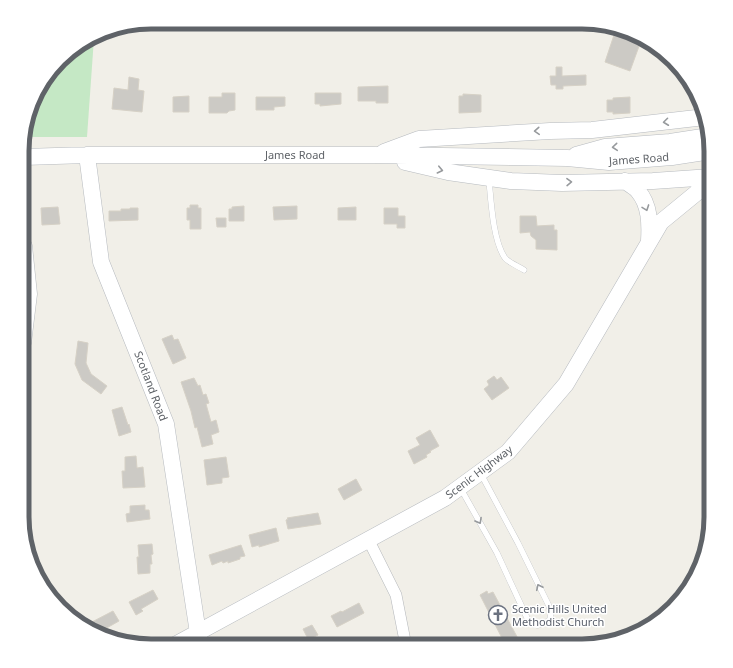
<svg xmlns="http://www.w3.org/2000/svg" width="733" height="668" viewBox="0 0 733 668" font-family="'Noto Sans',sans-serif">
  <rect width="100%" height="100%" fill="#f1efe8"/>
  <!-- green -->
  <path fill="#c5e8c5" d="M 94,38 L 87,137 L 28,137 L 26,123 L 39,87 L 66,54 Z"/>
  <!-- building -->
  <path fill="#cccac5" stroke="#d6d1c6" d="M 616,29 L 639,35 L 642,38 L 630,71 L 605,62 Z
    M 556,67 L 562,67 L 562,76 L 586,75 L 586,85 L 563,86 L 563,89 L 556,89 L 556,85 L 551,85 L 550,76 L 556,76 Z
    M 129,77 L 139,79 L 138,90 L 144,91 L 142,112 L 112,109 L 114,88 L 128,90 Z
    M 388,86 L 388,103 L 376,103 L 376,101 L 358,101 L 358,87 Z
    M 222,93 L 235,93 L 235,110 L 229,111 L 227,113 L 209,113 L 209,97 L 222,97 Z
    M 315,93 L 341,93 L 341,104 L 320,106 L 320,104 L 315,104 Z
    M 463,94 L 481,95 L 481,112 L 459,113 L 459,96 L 463,96 Z
    M 189,96 L 189,112 L 173,112 L 173,97 Z
    M 256,97 L 285,97 L 285,106 L 274,107 L 274,110 L 256,110 Z
    M 630,97 L 630,113 L 613,114 L 613,112 L 607,112 L 607,100 L 613,100 L 613,98 Z
    M 190,205 L 198,205 L 198,208 L 201,208 L 201,229 L 190,229 L 190,220 L 187,220 L 187,208 L 190,208 Z
    M 244,206 L 244,221 L 229,221 L 229,209 L 232,209 L 232,207 Z
    M 297,206 L 297,219 L 274,220 L 273,207 Z
    M 58,207 L 60,224 L 42,225 L 41,208 Z
    M 356,207 L 356,220 L 338,220 L 338,208 Z
    M 130,208 L 138,208 L 138,220 L 109,221 L 109,211 L 121,211 L 121,209 L 130,209 Z
    M 384,208 L 398,208 L 398,216 L 405,216 L 405,228 L 397,228 L 397,224 L 384,224 Z
    M 520,216 L 536,216 L 537,226 L 554,225 L 554,230 L 557,230 L 557,250 L 536,249 L 536,240 L 531,236 L 530,232 L 520,233 Z
    M 216,218 L 226,218 L 226,227 L 217,227 Z
    M 172,335 L 174,340 L 178,339 L 186,358 L 173,364 L 162,339 Z
    M 78,341 L 88,343 L 86,363 L 91,374 L 107,386 L 101,394 L 82,380 L 75,364 Z
    M 494,376 L 497,380 L 501,377 L 509,388 L 492,400 L 484,389 L 489,385 L 487,381 Z
    M 194,378 L 198,386 L 200,385 L 203,395 L 206,394 L 209,403 L 206,404 L 211,422 L 216,420 L 219,432 L 211,435 L 213,444 L 202,447 L 197,427 L 195,428 L 191,411 L 181,382 Z
    M 122,407 L 128,425 L 129,424 L 131,432 L 119,436 L 112,410 Z
    M 430,430 L 439,446 L 430,451 L 431,452 L 426,455 L 427,457 L 414,464 L 408,451 L 420,445 L 416,438 Z
    M 136,456 L 137,468 L 143,467 L 145,487 L 123,488 L 122,471 L 125,471 L 125,457 Z
    M 226,457 L 229,477 L 222,478 L 222,483 L 207,485 L 204,460 Z
    M 356,479 L 362,490 L 344,500 L 338,489 Z
    M 145,505 L 145,510 L 149,510 L 150,519 L 127,522 L 126,514 L 130,513 L 130,506 Z
    M 318,513 L 321,524 L 288,529 L 286,520 L 288,519 L 287,518 Z
    M 276,528 L 279,541 L 259,547 L 259,545 L 252,547 L 249,535 Z
    M 152,544 L 153,554 L 151,555 L 152,564 L 150,564 L 150,573 L 138,574 L 137,557 L 139,557 L 138,545 Z
    M 241,545 L 245,556 L 240,557 L 240,559 L 228,563 L 228,561 L 223,563 L 222,561 L 212,565 L 209,555 Z
    M 153,590 L 158,599 L 141,609 L 143,611 L 136,615 L 129,602 Z
    M 487,591 L 488,594 L 493,592 L 522,646 L 506,646 L 480,595 Z
    M 359,603 L 364,613 L 337,627 L 331,616 L 341,611 L 342,612 Z
    M 113,611 L 119,621 L 103,630 L 105,635 L 95,633 L 90,623 Z
    M 312,625 L 318,635 L 314,637 L 319,646 L 307,646 L 304,641 L 308,639 L 303,629 Z"/>
  <g fill="none" stroke-linecap="round" stroke-linejoin="round">
    <!-- lane casing -->
    <g stroke="#b5b8bc" stroke-width="6">
      <path id="lane" d="M 489,180 C 491,201 493,241 505,258 C 509,263 518,266 524,270
        M 461,489 L 497,553 L 528,620 C 535,629 541,625 550,620 L 551,612 L 549,606 L 518,543 L 481,474"/>
    </g>
    <!-- street casing -->
    <g stroke="#b5b8bc" stroke-width="12">
      <path id="street" d="M 368,539 L 396,595 L 406,646"/>
    </g>
    <!-- secondary casing -->
    <g stroke="#b6babf" stroke-width="17">
      <path id="secondary" d="M 384,152 L 419,139 L 550,131 L 592,130 L 705,117
        M 87,155 L 101,262 L 166,424 L 198,633 L 201,646
        M 576,155 L 605,147 L 670,142 L 709,136
        M 24,157 L 87,155 L 374,155 L 567,158 L 609,162 L 672,157 L 711,151
        M 405,162 L 448,172 L 511,181 L 562,183 L 653,181 L 711,177
        M 625,181 C 629,184 635,187 638,191 C 650,205 650,224 649,241
        M 23,343 L 29,294 L 24,246
        M 173,646 L 445,498 L 508,452 L 566,384 L 661,222 L 711,181"/>
    </g>
    <!-- lane -->
    <use href="#lane" stroke="#fff" stroke-width="5.5"/>
    <!-- street -->
    <use href="#street" stroke="#fff" stroke-width="11"/>
    <!-- secondary -->
    <use href="#secondary" stroke="#fff" stroke-width="16"/>
  </g>
  <!-- one-way arrows -->
  <defs><path id="oneway-chevron" d="M-2-3.5L2.5 0L-2 3.5" fill="none" stroke-width="1.6" stroke-linecap="round" stroke-linejoin="round"/></defs>
  <g stroke="#979a9d">
    <use href="#oneway-chevron" transform="translate(666 122) rotate(173)"/>
    <use href="#oneway-chevron" transform="translate(537 131) rotate(176)"/>
    <use href="#oneway-chevron" transform="translate(615 147) rotate(175)"/>
    <use href="#oneway-chevron" transform="translate(440 170) rotate(13)"/>
    <use href="#oneway-chevron" transform="translate(569 182) rotate(-1)"/>
    <use href="#oneway-chevron" transform="translate(646 208) rotate(70)"/>
    <use href="#oneway-chevron" transform="translate(479 521) rotate(61)"/>
    <use href="#oneway-chevron" transform="translate(539 587) rotate(-116)"/>
  </g>
  <!-- icons -->
  <defs>
    <g id="church-ring" transform="scale(1)"><circle r="9.5" fill="#fff" stroke="#6b7280" stroke-width="1.5"/><path d="M-1.2-6h2.4v3.5h3.3v2.4h-3.3V6h-2.4V-.1h-3.3v-2.4h3.3Z" fill="#6b7280"/></g>
  </defs>
  <g fill-rule="evenodd">
    <use href="#church-ring" x="498" y="615"/>
  </g>
  <g text-anchor="middle" stroke-width="3" stroke-linejoin="round" paint-order="stroke">
    <!-- street labels -->
    <g font-size="11" fill="#5f6368" stroke="#fff">
      <text x="295" y="159">James Road</text>
      <text transform="translate(639 159) rotate(-4)" y="4">James Road</text>
      <text transform="translate(151 386) rotate(69)" y="4">Scotland Road</text>
      <text transform="translate(479 472) rotate(-37)" y="4">Scenic Highway</text>
    </g>
    <!-- worship labels -->
    <g font-size="11" fill="#5b616d" stroke="#fff" text-anchor="start">
      <text x="512" y="613">Scenic Hills United<tspan x="512" dy="13">Methodist Church</tspan></text>
    </g>
  </g>
  <!-- crop -->
  <path d="M0 0H733V668H0ZM151 29H582A122 122 0 0 1 704 151V517A122 122 0 0 1 582 639H151A122 122 0 0 1 29 517V151A122 122 0 0 1 151 29Z" fill="#fff" fill-rule="evenodd"/>
  <path fill="none" stroke="#5f6368" stroke-width="5" d="M151 29H582A122 122 0 0 1 704 151V517A122 122 0 0 1 582 639H151A122 122 0 0 1 29 517V151A122 122 0 0 1 151 29Z"/>
</svg>
